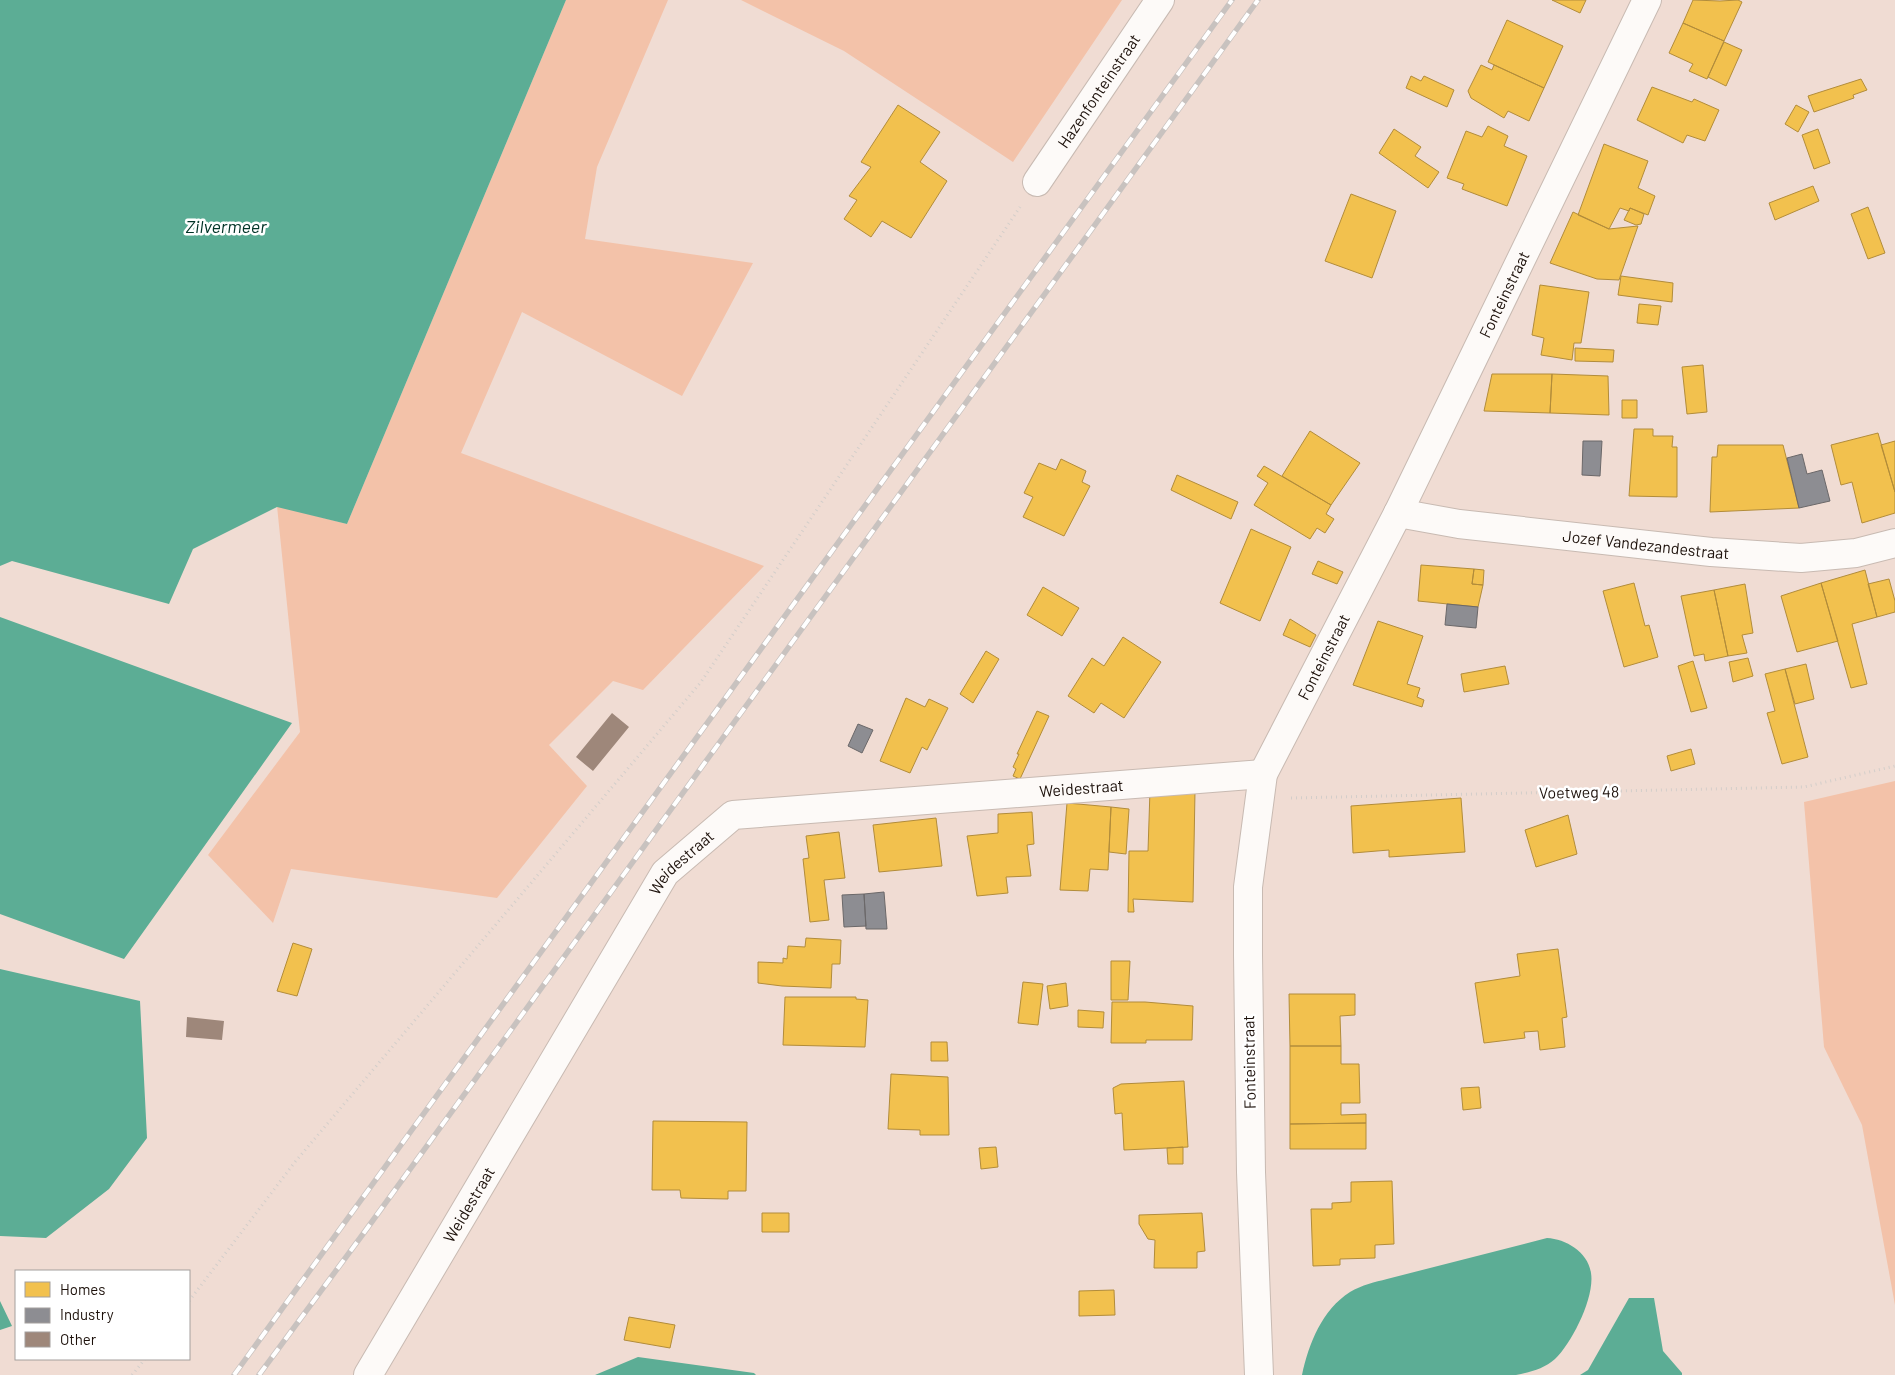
<svg xmlns="http://www.w3.org/2000/svg" width="1895" height="1375" viewBox="0 0 1895 1375" font-family="Barlow,sans-serif">
  <rect width="100%" height="100%" fill="#f0dcd3"/>
  <!-- green -->
  <path fill="#f3c2a9" d="M 566,0 L 668,0 L 597,167 L 585,239 L 753,263 L 682,396 L 522,312 L 461,453 L 764,566 L 643,690 L 613,681 L 549,745 L 587,786 L 497,898 L 291,869 L 273,923 L 208,855 L 300,732 L 277,506 L 347,524 Z
    M 741,0 L 1122,0 L 1013,162 L 844,51 Z
    M 1895,781 L 1895,1305 L 1862,1125 L 1824,1047 L 1804,802 Z"/>
  <!-- water -->
  <path fill="#5cad95" d="M 0,0 L 566,0 L 347,524 L 277,507 L 193,549 L 169,604 L 12,561 L 0,566 Z
    M 0,617 L 292,723 L 124,959 L 0,914 Z
    M 0,969 L 140,1001 L 147,1138 L 109,1189 L 46,1238 L 0,1236 Z
    M 1547,1238 C 1566,1239 1588,1252 1591,1273 C 1595,1297 1572,1343 1555,1359 C 1544,1369 1530,1372 1516,1375 L 1302,1375 C 1309,1343 1322,1310 1350,1292 C 1362,1285 1375,1282 1387,1279 Z
    M 1629,1298 L 1654,1298 L 1663,1351 L 1682,1373 L 1682,1375 L 1580,1375 L 1588,1370 Z
    M 0,1301 L 12,1326 L 0,1330 Z
    M 638,1357 L 754,1373 L 756,1375 L 595,1375 Z"/>
  <!-- homes -->
  <path fill="#f2c14e" stroke="#b28c3a" d="M 1552,0 L 1586,0 L 1580,13 Z
    M 1693,0 L 1720,1 L 1738,0 L 1742,2 L 1724,41 L 1683,23 Z
    M 1507,20 L 1563,46 L 1544,88 L 1488,62 Z
    M 1683,23 L 1724,41 L 1707,79 L 1689,71 L 1693,64 L 1669,53 Z
    M 1724,42 L 1742,50 L 1726,86 L 1708,77 Z
    M 1481,65 L 1492,70 L 1494,65 L 1544,88 L 1529,121 L 1508,111 L 1504,118 L 1471,98 L 1468,91 Z
    M 1411,76 L 1421,81 L 1424,76 L 1454,90 L 1447,107 L 1406,88 Z
    M 1861,79 L 1867,90 L 1853,95 L 1854,98 L 1814,112 L 1808,96 Z
    M 1652,87 L 1692,102 L 1694,99 L 1719,110 L 1705,141 L 1687,135 L 1683,143 L 1637,120 Z
    M 898,105 L 940,132 L 920,162 L 947,181 L 911,238 L 882,221 L 871,237 L 844,219 L 857,200 L 849,196 L 871,167 L 861,162 Z
    M 1796,105 L 1809,112 L 1798,132 L 1785,124 Z
    M 1488,126 L 1508,136 L 1504,146 L 1527,156 L 1507,206 L 1462,189 L 1464,184 L 1447,178 L 1466,131 L 1482,137 Z
    M 1394,129 L 1421,147 L 1415,156 L 1439,172 L 1428,188 L 1379,153 Z
    M 1818,129 L 1830,163 L 1814,169 L 1802,135 Z
    M 1604,144 L 1648,161 L 1638,188 L 1655,196 L 1648,215 L 1630,208 L 1629,211 L 1620,208 L 1609,229 L 1578,215 Z
    M 1813,186 L 1819,201 L 1775,220 L 1769,203 Z
    M 1351,194 L 1396,211 L 1372,278 L 1325,261 Z
    M 1868,207 L 1885,253 L 1868,259 L 1851,214 Z
    M 1630,208 L 1644,214 L 1641,224 L 1636,225 L 1624,220 Z
    M 1573,212 L 1609,229 L 1638,226 L 1619,280 L 1597,279 L 1550,263 Z
    M 1621,276 L 1673,283 L 1672,302 L 1618,295 Z
    M 1540,285 L 1589,292 L 1581,343 L 1574,343 L 1572,360 L 1541,355 L 1544,338 L 1532,335 Z
    M 1639,304 L 1661,306 L 1658,325 L 1637,323 Z
    M 1575,348 L 1614,350 L 1613,362 L 1575,361 Z
    M 1703,365 L 1707,412 L 1687,414 L 1682,367 Z
    M 1492,374 L 1552,374 L 1550,413 L 1484,411 Z
    M 1552,374 L 1608,376 L 1609,415 L 1550,413 Z
    M 1622,400 L 1637,400 L 1637,418 L 1622,418 Z
    M 1634,429 L 1653,429 L 1653,436 L 1673,436 L 1672,447 L 1677,447 L 1677,497 L 1629,496 Z
    M 1310,431 L 1360,463 L 1331,505 L 1282,476 Z
    M 1878,433 L 1895,492 L 1895,513 L 1862,523 L 1852,482 L 1841,485 L 1831,445 Z
    M 1895,441 L 1895,492 L 1881,445 Z
    M 1718,445 L 1783,445 L 1799,508 L 1710,512 L 1712,457 L 1717,457 Z
    M 1061,459 L 1086,471 L 1082,482 L 1090,486 L 1064,536 L 1023,517 L 1033,497 L 1024,493 L 1039,463 L 1056,470 Z
    M 1264,466 L 1331,505 L 1326,514 L 1334,519 L 1325,533 L 1317,528 L 1310,539 L 1254,505 L 1268,483 L 1257,476 Z
    M 1177,475 L 1238,502 L 1231,519 L 1171,490 Z
    M 1251,529 L 1291,547 L 1260,621 L 1220,603 Z
    M 1318,561 L 1343,572 L 1337,584 L 1312,574 Z
    M 1421,565 L 1474,569 L 1472,584 L 1483,585 L 1478,607 L 1418,601 Z
    M 1474,569 L 1484,570 L 1483,585 L 1472,584 Z
    M 1865,570 L 1877,617 L 1852,624 L 1867,684 L 1851,688 L 1821,583 Z
    M 1889,579 L 1895,601 L 1895,612 L 1877,617 L 1868,584 Z
    M 1634,583 L 1645,626 L 1649,625 L 1658,657 L 1624,667 L 1603,591 Z
    M 1821,583 L 1838,641 L 1797,652 L 1781,596 Z
    M 1745,584 L 1753,633 L 1742,635 L 1747,653 L 1728,656 L 1714,590 Z
    M 1043,587 L 1079,608 L 1062,636 L 1027,615 Z
    M 1714,590 L 1728,656 L 1705,661 L 1704,654 L 1694,656 L 1681,596 Z
    M 1290,619 L 1316,635 L 1310,647 L 1283,635 Z
    M 1378,621 L 1423,636 L 1407,684 L 1420,688 L 1417,697 L 1424,700 L 1422,707 L 1353,685 Z
    M 1123,637 L 1161,662 L 1124,718 L 1101,703 L 1094,713 L 1068,696 L 1092,658 L 1104,666 Z
    M 986,651 L 999,659 L 973,703 L 960,694 Z
    M 1748,658 L 1753,676 L 1733,682 L 1729,662 Z
    M 1693,661 L 1707,708 L 1691,712 L 1678,666 Z
    M 1806,664 L 1814,699 L 1795,704 L 1785,669 Z
    M 1505,666 L 1509,684 L 1464,692 L 1461,674 Z
    M 1785,669 L 1808,757 L 1782,764 L 1767,713 L 1775,711 L 1765,674 Z
    M 906,698 L 925,707 L 929,699 L 948,708 L 927,750 L 922,747 L 910,773 L 880,761 Z
    M 1037,711 L 1049,716 L 1020,779 L 1013,776 L 1016,769 L 1013,767 L 1019,754 L 1017,754 Z
    M 1691,749 L 1695,764 L 1671,771 L 1667,756 Z
    M 1150,790 L 1195,791 L 1193,902 L 1133,899 L 1134,912 L 1128,912 L 1129,851 L 1148,851 Z
    M 1461,798 L 1465,852 L 1389,857 L 1389,850 L 1353,853 L 1351,806 Z
    M 1067,803 L 1111,807 L 1108,870 L 1090,869 L 1088,891 L 1060,890 Z
    M 1111,807 L 1129,809 L 1126,854 L 1109,852 Z
    M 1032,812 L 1034,844 L 1027,845 L 1031,876 L 1006,877 L 1008,893 L 977,896 L 967,836 L 998,833 L 998,814 Z
    M 1568,815 L 1577,854 L 1536,867 L 1525,830 Z
    M 936,818 L 942,866 L 879,872 L 873,825 Z
    M 839,832 L 845,878 L 824,880 L 829,920 L 810,922 L 803,859 L 809,858 L 806,836 Z
    M 806,938 L 841,940 L 840,964 L 832,964 L 831,988 L 782,986 L 758,983 L 758,962 L 783,963 L 783,958 L 787,959 L 788,946 L 805,947 Z
    M 293,943 L 312,949 L 297,996 L 277,991 Z
    M 1558,949 L 1567,1017 L 1562,1018 L 1565,1047 L 1540,1050 L 1538,1031 L 1524,1032 L 1525,1038 L 1484,1043 L 1475,983 L 1520,976 L 1517,954 Z
    M 1111,961 L 1130,961 L 1128,1000 L 1111,1000 Z
    M 1023,982 L 1043,984 L 1038,1025 L 1018,1023 Z
    M 1066,983 L 1068,1006 L 1050,1009 L 1047,986 Z
    M 1289,994 L 1355,994 L 1355,1015 L 1340,1016 L 1341,1046 L 1290,1046 Z
    M 785,997 L 856,997 L 856,999 L 868,1000 L 865,1047 L 783,1045 Z
    M 1112,1002 L 1145,1002 L 1193,1006 L 1192,1040 L 1146,1040 L 1146,1043 L 1111,1043 Z
    M 1078,1010 L 1104,1012 L 1103,1028 L 1078,1027 Z
    M 931,1042 L 947,1042 L 948,1061 L 931,1061 Z
    M 1290,1046 L 1341,1046 L 1341,1064 L 1359,1064 L 1360,1103 L 1341,1103 L 1341,1115 L 1366,1114 L 1366,1123 L 1290,1124 Z
    M 891,1074 L 948,1077 L 949,1135 L 920,1135 L 920,1130 L 888,1129 Z
    M 1184,1081 L 1188,1147 L 1124,1150 L 1122,1113 L 1115,1114 L 1113,1088 L 1121,1084 Z
    M 1479,1087 L 1481,1108 L 1463,1110 L 1461,1088 Z
    M 653,1121 L 747,1122 L 746,1191 L 728,1191 L 728,1199 L 681,1198 L 680,1190 L 652,1190 Z
    M 1366,1123 L 1366,1149 L 1290,1149 L 1290,1124 Z
    M 996,1147 L 998,1167 L 981,1169 L 979,1148 Z
    M 1183,1147 L 1183,1164 L 1168,1164 L 1167,1148 Z
    M 1392,1181 L 1394,1244 L 1375,1245 L 1375,1258 L 1340,1259 L 1340,1265 L 1313,1266 L 1311,1209 L 1332,1209 L 1332,1203 L 1351,1202 L 1351,1182 Z
    M 762,1213 L 789,1213 L 789,1232 L 762,1232 Z
    M 1202,1213 L 1205,1251 L 1197,1252 L 1197,1268 L 1154,1268 L 1155,1240 L 1148,1239 L 1139,1224 L 1139,1215 Z
    M 1114,1290 L 1115,1315 L 1079,1316 L 1079,1291 Z
    M 629,1317 L 675,1325 L 670,1348 L 624,1340 Z"/>
  <!-- industry -->
  <path fill="#8d8d92" stroke="#6b6869" d="M 1583,441 L 1602,441 L 1600,476 L 1582,475 Z
    M 1802,454 L 1807,474 L 1822,470 L 1830,501 L 1799,508 L 1787,458 Z
    M 1447,604 L 1478,607 L 1476,628 L 1445,625 Z
    M 858,724 L 873,730 L 862,753 L 848,746 Z
    M 884,892 L 887,929 L 866,929 L 864,894 Z
    M 864,894 L 866,926 L 844,927 L 842,895 Z"/>
  <!-- building -->
  <path fill="#9e877a" d="M 612,713 L 629,727 L 593,771 L 576,757 Z
    M 187,1017 L 224,1021 L 222,1040 L 186,1037 Z"/>
  <g fill="none" stroke-linecap="round" stroke-linejoin="round">
    <!-- street casing -->
    <g stroke="#c8bab2" stroke-width="30">
      <g id="street">
        <path id="s1" d="M 1037,182 L 1160,0"/>
        <path id="s2" d="M 1398,513 L 1459,524 L 1711,552 L 1801,558 L 1856,553 L 1895,543"/>
        <path id="s3" d="M 368,1375 L 665,873 L 733,815 L 1263,774"/>
        <path id="s4" d="M 1259,1375 L 1251,1172 L 1248,955 L 1248,887 L 1263,774 L 1398,513 L 1647,0"/>
      </g>
    </g>
    <!-- path -->
    <path stroke="#d3ceca" stroke-width="3" stroke-dasharray="1 4" stroke-linecap="butt" d="M 1291,798 L 1804,787 L 1895,766
      M 189,1301 L 295,1162 L 701,682 L 1020,207
      M 132,1375 L 145,1359"/>
    <!-- street -->
    <use href="#street" stroke="#fdfaf8" stroke-width="28"/>
    <!-- rail casing -->
    <g stroke="#c8c2bf" stroke-width="5.5">
      <path id="rail" d="M 234,1375 L 1232,0
        M 259,1375 L 363,1234 L 1258,0"/>
    </g>
    <!-- rail -->
    <use href="#rail" stroke="#fff" stroke-width="4" stroke-dasharray="11" stroke-linecap="butt"/>
  </g>
  <g text-anchor="middle" stroke-width="5" stroke-linejoin="round" paint-order="stroke">
    <!-- street labels -->
    <g font-size="16" fill="#1c100a" stroke="#fff">
      <text dy="6" stroke="none"><textPath href="#s1" startOffset="110">Hazenfonteinstraat</textPath></text>
      <text dy="6" stroke="none"><textPath href="#s4" startOffset="1139">Fonteinstraat</textPath></text>
      <text dy="6" stroke="none"><textPath href="#s2" startOffset="250">Jozef Vandezandestraat</textPath></text>
      <text dy="6" stroke="none"><textPath href="#s4" startOffset="734">Fonteinstraat</textPath></text>
      <text dy="6" stroke="none"><textPath href="#s3" startOffset="1022">Weidestraat</textPath></text>
      <text transform="translate(1579 792) rotate(-1)" y="6">Voetweg 48</text>
      <text dy="6" stroke="none"><textPath href="#s3" startOffset="602">Weidestraat</textPath></text>
      <text transform="translate(1249 1062) rotate(-91)" y="6">Fonteinstraat</text>
      <text dy="6" stroke="none"><textPath href="#s3" startOffset="198">Weidestraat</textPath></text>
    </g>
    <!-- water labels -->
    <g font-size="18" font-style="italic" fill="#003326" stroke="#fff">
      <text x="226" y="233">Zilvermeer</text>
    </g>
  </g>
  <!-- legend -->
  <rect x="15" y="1270" width="175" height="90" fill="#ffffff" stroke="#a49f9d"/>
  <rect x="25" y="1282" width="25" height="15" fill="#f2c14e" stroke="#a49f9d"/>
  <text x="60" y="1295" font-size="15" fill="#1c100a">Homes</text>
  <rect x="25" y="1308" width="25" height="15" fill="#8d8d92" stroke="#a49f9d"/>
  <text x="60" y="1320" font-size="15" fill="#1c100a">Industry</text>
  <rect x="25" y="1332" width="25" height="15" fill="#9e877a" stroke="#a49f9d"/>
  <text x="60" y="1345" font-size="15" fill="#1c100a">Other</text>
</svg>
